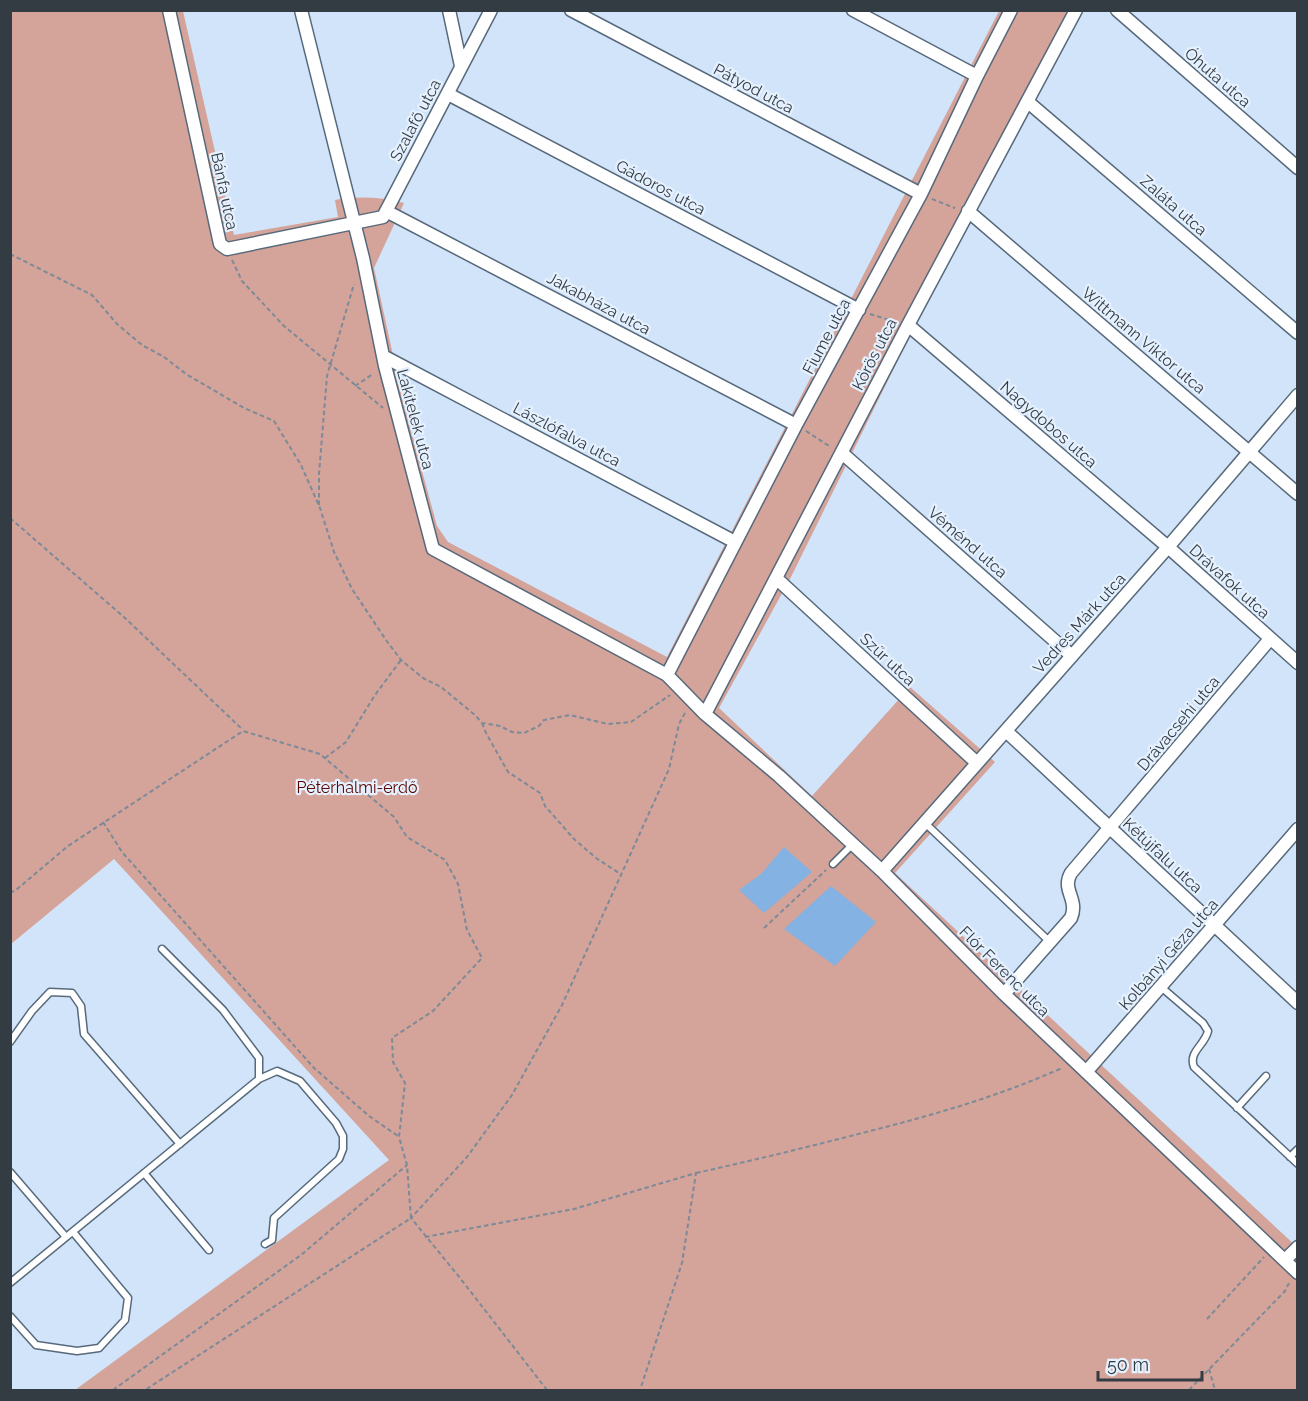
<svg xmlns="http://www.w3.org/2000/svg" width="1308" height="1401" viewBox="0 0 1308 1401" font-family="Raleway,sans-serif">
  <rect width="100%" height="100%" fill="#d1e4fa"/>
  <!-- green -->
  <path fill="#d4a399" d="M 10,11 L 183,11 L 234,235 L 338,217 L 335,200 C 360,196 380,197 404,203 L 374,268 L 403,401 L 437,526 L 448,542 L 667,657 L 999,11 L 1070,11 L 791,577 L 719,708 L 812,796 L 910,687 L 995,762 L 895,873 L 1297,1247 L 1297,1390 L 75,1390 L 389,1160 L 114,859 L 11,944 Z"/>
  <!-- water -->
  <path fill="#84b2e2" d="M 784,847 L 812,872 L 764,913 L 739,890 L 761,874 Z
    M 831,886 L 876,922 L 835,966 L 784,929 Z"/>
  <g fill="none" stroke-linecap="round" stroke-linejoin="round">
    <!-- service casing -->
    <g stroke="#57697b" stroke-width="9">
      <path id="service" d="M 925,823 L 1049,941
        M 833,864 L 853,844
        M 162,949 L 223,1010 L 259,1058 L 259,1079
        M 1161,987 L 1203,1023 L 1208,1031 C 1205,1045 1188,1052 1194,1067 L 1298,1164
        M 10,1042 L 32,1011 L 50,992 L 72,993 L 81,1006 L 84,1034 L 180,1144
        M 1237,1108 L 1266,1076
        M 1290,1157 L 1298,1149
        M 10,1172 L 66,1237
        M 144,1173 L 209,1250
        M 10,1283 L 259,1079 L 277,1071 L 300,1081 L 336,1123 L 343,1136 L 343,1149 L 339,1159 L 274,1218 L 272,1240 L 265,1244
        M 10,1316 L 36,1345 L 77,1351 L 99,1348 L 125,1320 L 128,1298 L 73,1232"/>
    </g>
    <!-- minor casing -->
    <g stroke="#57697b" stroke-width="15">
      <path id="minor" d="M 169,10 L 220,244 L 227,249 L 383,217 L 491,10
        M 301,10 L 363,258 L 385,366 L 433,549 L 667,675 L 705,714 L 779,776 L 882,871 L 1004,994 L 1298,1273
        M 449,10 L 461,66
        M 571,10 L 921,194
        M 853,10 L 977,76
        M 1117,10 L 1298,168
        M 448,94 L 859,310
        M 1028,102 L 1298,333
        M 386,211 L 796,425
        M 968,211 L 1298,494
        M 908,325 L 1168,547 L 1298,663
        M 383,356 L 735,542
        M 842,453 L 1072,656
        M 776,578 L 977,763
        M 667,675 L 796,425 L 921,194 L 977,76 L 1011,10
        M 705,714 L 908,325 L 1076,10
        M 1006,731 L 1298,1003
        M 882,871 L 1168,547 L 1298,395
        M 1004,994 L 1071,918 C 1079,899 1061,890 1071,873 L 1270,639
        M 1086,1072 L 1298,829
        M 1285,1260 L 1298,1247"/>
    </g>
    <!-- path -->
    <path stroke="#7d8a98" stroke-width="2" stroke-dasharray="4.5 3" stroke-linecap="butt" d="M 932,199 L 955,208
      M 10,254 L 92,295 L 117,324 L 142,345 L 164,357 L 186,374 L 244,408 L 274,421 L 301,465 L 320,508 L 334,552 L 352,589 L 386,640 L 401,660 L 423,678 L 441,687 L 475,715 L 482,723 L 500,726 L 512,732 L 524,733 L 539,726 L 544,720 L 570,715 L 608,724 L 631,722 L 670,695
      M 232,260 L 242,281 L 284,326 L 383,408
      M 870,314 L 896,322
      M 355,386 L 373,374
      M 806,431 L 829,446
      M 319,505 L 319,474 L 327,376 L 354,284
      M 10,518 L 125,618 L 243,730
      M 482,723 L 486,733 L 508,772 L 540,793 L 545,806 L 574,839 L 596,858 L 622,875
      M 325,758 L 346,742 L 375,695 L 401,660
      M 103,822 L 122,852 L 314,1068 L 369,1116 L 398,1136
      M 10,893 L 16,890 L 68,846 L 243,731 L 320,754 L 394,817 L 407,837 L 445,860 L 458,884 L 467,930 L 482,958 L 433,1011 L 392,1038 L 393,1062 L 405,1083 L 399,1137 L 407,1165 L 411,1218 L 145,1390
      M 764,928 L 826,870
      M 696,1173 C 755,1160 812,1146 870,1131 C 937,1114 999,1096 1062,1068
      M 425,1237 L 574,1209 L 696,1173 L 682,1263 L 640,1390
      M 1207,1319 L 1264,1257
      M 1209,1369 L 1215,1390
      M 113,1390 L 301,1255 L 407,1165
      M 547,1390 L 460,1278 L 411,1218 L 467,1157 L 512,1095 L 562,1005 L 669,769 L 679,724 L 686,711
      M 1189,1390 L 1285,1291 L 1289,1283"/>
    <!-- service -->
    <use href="#service" stroke="#fff" stroke-width="6"/>
    <!-- minor -->
    <use href="#minor" stroke="#fff" stroke-width="12"/>
  </g>
  <g text-anchor="middle" stroke-width="4.5" stroke-linejoin="round" paint-order="stroke">
    <!-- street labels -->
    <g font-size="16" fill="#333b43" stroke="#e5f1fe">
      <text transform="translate(1218 77) rotate(41)" y="6">Óhuta utca</text>
      <text transform="translate(754 88) rotate(28)" y="6">Pátyod utca</text>
      <text transform="translate(415 120) rotate(-62)" y="6">Szalafő utca</text>
      <text transform="translate(661 187) rotate(28)" y="6">Gádoros utca</text>
      <text transform="translate(225 191) rotate(78)" y="6">Bánfa utca</text>
      <text transform="translate(1174 205) rotate(41)" y="6">Zaláta utca</text>
      <text transform="translate(599 303) rotate(28)" y="6">Jakabháza utca</text>
      <text transform="translate(826 336) rotate(-62)" y="6">Fiume utca</text>
      <text transform="translate(1144 340) rotate(40)" y="6">Wittmann Viktor utca</text>
      <text transform="translate(874 354) rotate(-63)" y="6">Körös utca</text>
      <text transform="translate(416 419) rotate(75)" y="6">Lakitelek utca</text>
      <text transform="translate(1049 424) rotate(41)" y="6">Nagydobos utca</text>
      <text transform="translate(567 434) rotate(28)" y="6">Lászlófalva utca</text>
      <text transform="translate(968 542) rotate(41)" y="6">Véménd utca</text>
      <text transform="translate(1230 581) rotate(42)" y="6">Drávafok utca</text>
      <text transform="translate(1079 623) rotate(-48)" y="6">Vedres Márk utca</text>
      <text transform="translate(888 659) rotate(43)" y="6">Szűr utca</text>
      <text transform="translate(1178 723) rotate(-50)" y="6">Drávacsehi utca</text>
      <text transform="translate(1163 855) rotate(43)" y="6">Kétújfalu utca</text>
      <text transform="translate(1168 954) rotate(-49)" y="6">Kolbányi Géza utca</text>
      <text transform="translate(1005 971) rotate(45)" y="6">Flór Ferenc utca</text>
    </g>
    <!-- park labels -->
    <g font-size="16" fill="#590600" stroke="#e5f1fe">
      <text x="357" y="793">Péterhalmi-erdő</text>
    </g>
  </g>
  <!-- border -->
  <rect width="1308" height="1401" fill="none" stroke="#333b43" stroke-width="24"/>
  <!-- scale -->
  <path d="M1098 1371v9h104v-9" fill="none" stroke="#333b43" stroke-width="3"/>
  <text x="1107" y="1371" font-size="18" fill="#333b43" stroke="#e5f1fe" stroke-width="4.5" paint-order="stroke">50 m</text>
</svg>
